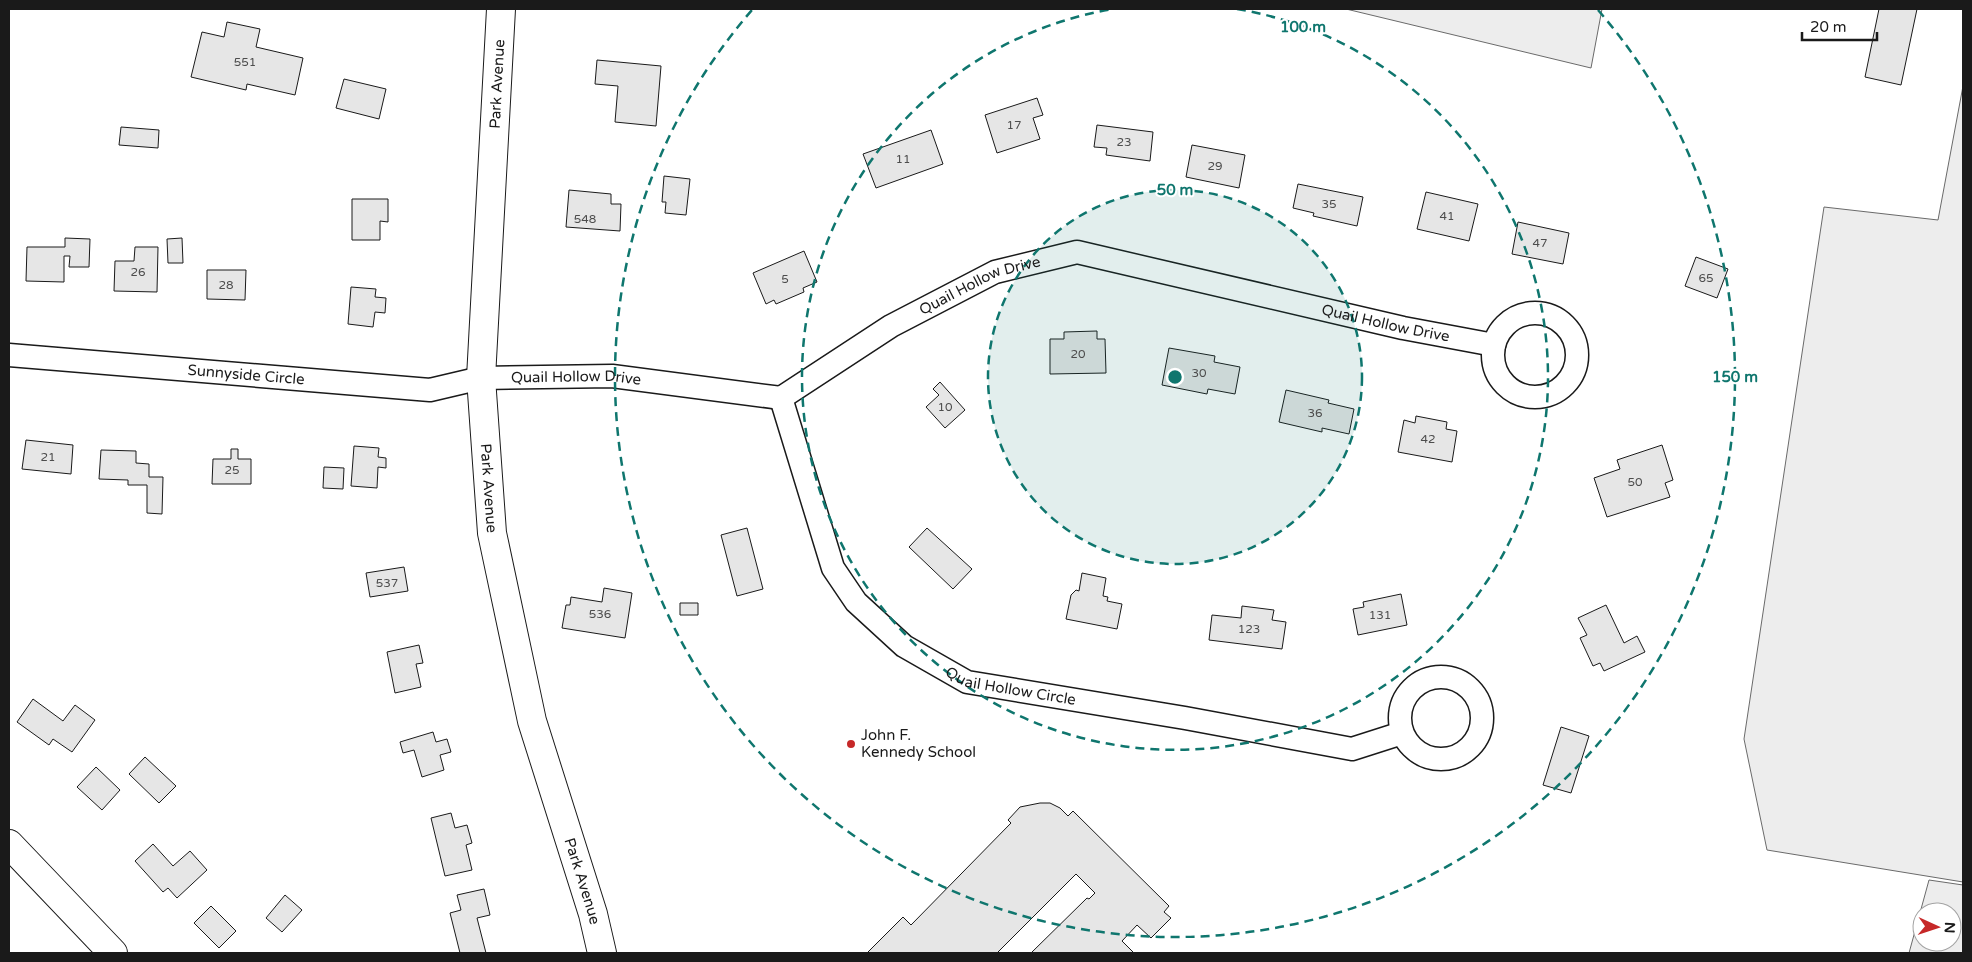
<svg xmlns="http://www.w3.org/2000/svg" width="1972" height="962" viewBox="0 0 1972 962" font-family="'Varela Round',sans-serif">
  <rect width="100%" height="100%" fill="#fff"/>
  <!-- built -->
  <path fill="#ededed" stroke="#6a6a6a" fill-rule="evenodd" d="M 1346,9 L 1602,9 L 1591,68 Z
    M 1963,86 L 1963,882 L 1767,850 L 1744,739 L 1824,207 L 1938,220 Z
    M 1929,880 L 1963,885 L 1963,953 L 1909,953 ZM 1922,912 L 1952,912 L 1952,942 L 1922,942 Z"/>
  <!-- building -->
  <path fill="#e6e6e6" stroke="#1a1a1a" d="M 1879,9 L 1917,9 L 1901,85 L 1865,77 Z
    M 227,22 L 260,29 L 256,47 L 303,58 L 295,95 L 247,84 L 246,90 L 191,77 L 202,32 L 224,37 Z
    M 597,60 L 661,66 L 656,126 L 615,122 L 618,86 L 595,84 Z
    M 344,79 L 386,89 L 379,119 L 336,108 Z
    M 1037,98 L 1043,115 L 1033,118 L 1040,139 L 997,153 L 985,115 Z
    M 1097,125 L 1153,132 L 1150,161 L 1106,155 L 1107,148 L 1094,147 Z
    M 121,127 L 159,130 L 158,148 L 119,145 Z
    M 931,130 L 943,164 L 876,188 L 863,154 Z
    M 1192,145 L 1245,155 L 1239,188 L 1186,177 Z
    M 664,176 L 690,179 L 686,215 L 665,213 L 666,202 L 662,202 Z
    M 1298,184 L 1363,197 L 1357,226 L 1313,216 L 1314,213 L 1293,208 Z
    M 569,190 L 611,194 L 611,204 L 621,204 L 620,231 L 566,227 Z
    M 1426,192 L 1478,204 L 1469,241 L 1417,229 Z
    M 352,199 L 388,199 L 388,222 L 380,221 L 380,240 L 352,240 Z
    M 1518,222 L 1569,233 L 1563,264 L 1512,254 Z
    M 65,238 L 90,239 L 89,267 L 69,267 L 70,256 L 64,256 L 64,282 L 26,281 L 27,247 L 65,247 Z
    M 182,238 L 183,263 L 168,263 L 167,239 Z
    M 135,247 L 158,247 L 157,292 L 114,291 L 115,261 L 134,261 Z
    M 804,251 L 817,282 L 803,288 L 804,292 L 776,304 L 774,300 L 766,304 L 753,273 Z
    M 1696,257 L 1728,269 L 1717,298 L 1685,286 Z
    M 207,270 L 246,270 L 245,300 L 207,299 Z
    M 351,287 L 376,289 L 375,297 L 386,298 L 385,313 L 375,312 L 373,327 L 348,324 Z
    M 1097,331 L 1097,339 L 1105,339 L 1106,373 L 1050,374 L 1050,339 L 1064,339 L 1064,332 Z
    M 1169,348 L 1215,356 L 1214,362 L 1240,367 L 1235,394 L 1208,389 L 1207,394 L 1162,385 Z
    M 940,382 L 965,410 L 945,428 L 926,407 L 939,395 L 933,389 Z
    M 1286,390 L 1329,400 L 1328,403 L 1354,409 L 1349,434 L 1322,428 L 1322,432 L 1279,422 Z
    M 1416,416 L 1447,422 L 1446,429 L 1457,431 L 1452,462 L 1398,452 L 1404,420 L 1415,423 Z
    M 26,440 L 73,445 L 71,474 L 22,469 Z
    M 1662,445 L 1673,480 L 1665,483 L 1670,497 L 1607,517 L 1594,478 L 1620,469 L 1617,460 Z
    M 354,446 L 379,448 L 378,457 L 386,458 L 386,468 L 378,467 L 377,488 L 351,486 Z
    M 231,449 L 238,449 L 238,459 L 251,459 L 251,484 L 212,484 L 213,459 L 231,459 Z
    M 101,450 L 136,451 L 136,463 L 149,464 L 149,477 L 163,477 L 162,514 L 147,513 L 147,485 L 128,485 L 128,480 L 99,479 Z
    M 324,467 L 344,468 L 343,489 L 323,488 Z
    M 747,528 L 763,589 L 737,596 L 721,535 Z
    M 927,528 L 972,569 L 953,589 L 909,547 Z
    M 404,567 L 408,591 L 370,597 L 366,573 Z
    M 1082,573 L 1106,578 L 1103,596 L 1108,597 L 1107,601 L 1122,604 L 1117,629 L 1066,619 L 1071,595 L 1076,590 L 1079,591 Z
    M 604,588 L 632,593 L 625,638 L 562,628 L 566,605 L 570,605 L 571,597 L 602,602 Z
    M 1401,594 L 1407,625 L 1358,635 L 1353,609 L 1364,607 L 1363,602 Z
    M 680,603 L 698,603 L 698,615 L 680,615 Z
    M 1606,605 L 1624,643 L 1637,636 L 1645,652 L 1604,671 L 1600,663 L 1593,666 L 1580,638 L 1587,635 L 1578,618 Z
    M 1242,606 L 1274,610 L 1272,620 L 1286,622 L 1282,649 L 1209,640 L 1212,615 L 1241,618 Z
    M 419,645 L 423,663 L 416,664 L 421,687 L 395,693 L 387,652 Z
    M 33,699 L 63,721 L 75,705 L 95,720 L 72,752 L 53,739 L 49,745 L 17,722 Z
    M 1561,727 L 1589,736 L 1571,793 L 1543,785 Z
    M 433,732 L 436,742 L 447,739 L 451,752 L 440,755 L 444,770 L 422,777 L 414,750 L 403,753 L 400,742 Z
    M 145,757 L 176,786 L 159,803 L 129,774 Z
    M 96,767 L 120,790 L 102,810 L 77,787 Z
    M 1040,803 L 1050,803 L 1060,808 L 1068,816 L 1073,811 L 1169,906 L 1164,912 L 1171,918 L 1151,938 L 1137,925 L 1122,941 L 1134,953 L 1031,953 L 1087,898 L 1089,899 L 1095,893 L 1076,874 L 997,953 L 867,953 L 903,917 L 911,925 L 1011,823 L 1008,820 L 1020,807 Z
    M 451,813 L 455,828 L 467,825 L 472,843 L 466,845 L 472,870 L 445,876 L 431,818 Z
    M 153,844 L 173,866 L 190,851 L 207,870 L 177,898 L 168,888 L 163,892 L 135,861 Z
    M 484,889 L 490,915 L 477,918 L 486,953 L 460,953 L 450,913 L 461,910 L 457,895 Z
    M 285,895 L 302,910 L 282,932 L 266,918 Z
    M 211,906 L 236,931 L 219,948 L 194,923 Z"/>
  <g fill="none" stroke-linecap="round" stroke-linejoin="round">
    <!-- street casing -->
    <g stroke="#1a1a1a" stroke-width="25">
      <g id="street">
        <circle cx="1535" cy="355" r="42"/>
        <path id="s1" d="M 9,355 L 430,390 L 481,378 L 612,376 L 781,398 L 891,326 L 995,272 L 1077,252 L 1403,328 L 1494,345"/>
        <path id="s2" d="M 781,398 L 833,568 L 856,602 L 904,646 L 967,682 L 1185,718 L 1352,749 L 1402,733"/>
        <circle cx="1441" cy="718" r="41"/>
      </g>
    </g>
    <!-- secondary casing -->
    <g stroke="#1a1a1a" stroke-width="30">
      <g id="secondary">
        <path id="s3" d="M 501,9 L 481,378 L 492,533 L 532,721 L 593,914 L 602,953"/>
        <path d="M 9,844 L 113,953"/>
      </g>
    </g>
    <!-- street -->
    <use href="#street" stroke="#fff" stroke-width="22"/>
    <!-- secondary -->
    <use href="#secondary" stroke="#fff" stroke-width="28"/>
  </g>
  <!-- distance rings -->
  <circle cx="1175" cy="377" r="187" fill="#0f766e" fill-opacity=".12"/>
  <g fill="none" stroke="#0f766e" stroke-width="2.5" stroke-dasharray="9 6">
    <circle cx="1175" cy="377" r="187"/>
    <path d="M1237 9A373 373 0 1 1 1113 9"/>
    <path d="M1598 10A560 560 0 1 1 752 10"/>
  </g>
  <!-- markers -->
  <circle fill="#c62828" stroke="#fff" stroke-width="2" cx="851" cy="744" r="5"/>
  <g text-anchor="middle" stroke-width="4" stroke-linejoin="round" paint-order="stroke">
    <!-- number labels -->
    <g font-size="12" fill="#4d4d4d">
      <text x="245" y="66">551</text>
      <text x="1014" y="129">17</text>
      <text x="1124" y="146">23</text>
      <text x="903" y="163">11</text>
      <text x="1215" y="170">29</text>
      <text x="1329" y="208">35</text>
      <text x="1447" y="220">41</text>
      <text x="585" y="223">548</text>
      <text x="1540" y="247">47</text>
      <text x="138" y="276">26</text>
      <text x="1706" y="282">65</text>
      <text x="785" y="283">5</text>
      <text x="226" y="289">28</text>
      <text x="1078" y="358">20</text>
      <text x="1199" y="377">30</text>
      <text x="945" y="411">10</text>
      <text x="1315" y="417">36</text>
      <text x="1428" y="443">42</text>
      <text x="48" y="461">21</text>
      <text x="232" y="474">25</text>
      <text x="1635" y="486">50</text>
      <text x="387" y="587">537</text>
      <text x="600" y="618">536</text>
      <text x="1380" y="619">131</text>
      <text x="1249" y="633">123</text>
    </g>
    <!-- street labels -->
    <g font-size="15" fill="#1a1a1a" stroke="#fff">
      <text transform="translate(497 84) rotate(-87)" y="5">Park Avenue</text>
      <text dy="5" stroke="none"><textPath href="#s1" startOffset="1006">Quail Hollow Drive</textPath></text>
      <text dy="5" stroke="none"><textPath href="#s1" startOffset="1426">Quail Hollow Drive</textPath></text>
      <text dy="5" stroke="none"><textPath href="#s1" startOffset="238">Sunnyside Circle</textPath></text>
      <text dy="5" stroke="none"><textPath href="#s1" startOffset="570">Quail Hollow Drive</textPath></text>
      <text dy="5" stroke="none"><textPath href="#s3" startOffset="480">Park Avenue</textPath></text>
      <text dy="5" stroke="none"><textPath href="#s2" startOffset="400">Quail Hollow Circle</textPath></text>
      <text dy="5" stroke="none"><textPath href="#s3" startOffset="885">Park Avenue</textPath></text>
    </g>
    <!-- poi labels -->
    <g font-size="15" fill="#1a1a1a" stroke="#fff" text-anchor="start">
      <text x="861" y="740">John F.<tspan x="861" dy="17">Kennedy School</tspan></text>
    </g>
  </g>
  <circle cx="1175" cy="377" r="8" fill="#0f766e" stroke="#fff" stroke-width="2.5"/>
  <g font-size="15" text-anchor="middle" font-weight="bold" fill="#0f766e" stroke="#fff" stroke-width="4" stroke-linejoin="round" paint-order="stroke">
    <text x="1303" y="32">100 m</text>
    <text x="1175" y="195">50 m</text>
    <text x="1735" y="382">150 m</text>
  </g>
  <!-- border -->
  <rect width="1972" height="962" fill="none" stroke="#1a1a1a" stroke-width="20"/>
  <!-- north arrow -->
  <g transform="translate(1937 927) rotate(93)"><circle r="24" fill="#ffffff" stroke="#a3a3a3"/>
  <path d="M0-4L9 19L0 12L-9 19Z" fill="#c62828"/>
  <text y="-8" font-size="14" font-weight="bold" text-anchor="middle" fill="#1a1a1a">N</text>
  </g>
  <!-- scale -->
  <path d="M1802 32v8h75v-8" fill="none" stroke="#1a1a1a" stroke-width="2.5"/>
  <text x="1810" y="32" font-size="15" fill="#1a1a1a" stroke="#ffffff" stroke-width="4" paint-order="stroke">20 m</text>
</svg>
